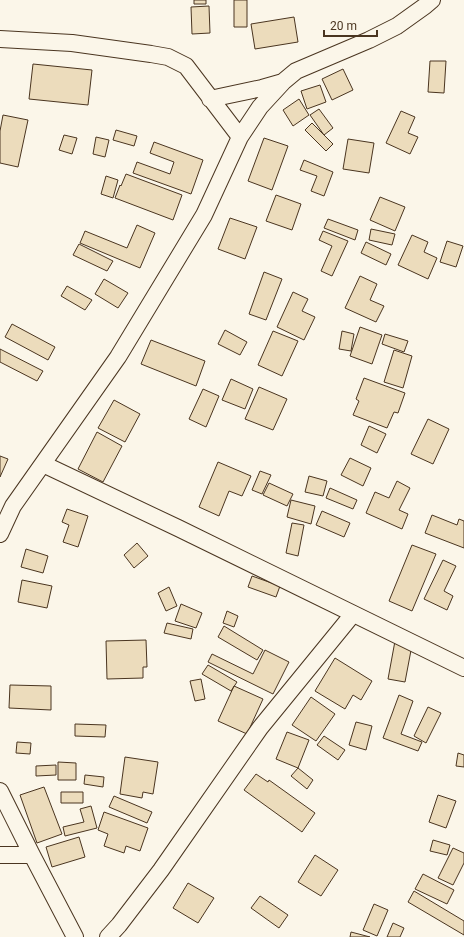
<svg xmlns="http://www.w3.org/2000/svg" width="464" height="937" viewBox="0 0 464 937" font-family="Roboto,sans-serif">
  <rect width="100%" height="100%" fill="#fbf6e9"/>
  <!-- building -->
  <path fill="#ecdcbc" stroke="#4a3520" d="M 194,0 L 206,0 L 206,4 L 194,4 Z
    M 234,0 L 247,0 L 247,27 L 234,27 Z
    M 209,6 L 210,33 L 192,34 L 191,7 Z
    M 294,17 L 298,42 L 255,49 L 251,24 Z
    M 430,61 L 446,61 L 444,93 L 428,92 Z
    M 33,64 L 92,70 L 88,105 L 29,99 Z
    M 343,69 L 353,90 L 332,100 L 322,79 Z
    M 320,85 L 326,102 L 307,109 L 301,91 Z
    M 299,99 L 309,115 L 293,126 L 283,110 Z
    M 319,109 L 333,128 L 324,135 L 310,115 Z
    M 401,111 L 415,117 L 408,133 L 418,137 L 410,154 L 386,143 Z
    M 3,115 L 28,120 L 18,167 L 0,163 L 0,131 Z
    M 312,123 L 333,144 L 326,151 L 305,130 Z
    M 116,130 L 137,136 L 134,146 L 113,140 Z
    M 64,135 L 77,138 L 72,154 L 59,150 Z
    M 96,137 L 109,140 L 105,157 L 93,154 Z
    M 264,138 L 288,146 L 272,190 L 248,181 Z
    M 348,139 L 374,143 L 369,173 L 343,169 Z
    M 154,142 L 203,160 L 191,194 L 133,173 L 137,162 L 170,174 L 174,162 L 150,153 Z
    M 304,160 L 333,172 L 324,196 L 311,191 L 317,176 L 300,170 Z
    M 126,174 L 182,195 L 173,220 L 115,198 L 120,185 L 121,186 Z
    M 106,176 L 118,180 L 113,198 L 101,194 Z
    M 276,195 L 301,204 L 292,230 L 266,221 Z
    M 380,197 L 405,207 L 395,231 L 370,220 Z
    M 230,218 L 257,227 L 245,259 L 218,249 Z
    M 328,219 L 358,230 L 355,240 L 324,228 Z
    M 137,225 L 155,233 L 140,268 L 80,243 L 85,231 L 127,248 Z
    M 371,229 L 395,234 L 392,245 L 369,240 Z
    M 323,231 L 348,241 L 332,276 L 321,271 L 332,246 L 319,240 Z
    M 412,235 L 428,242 L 424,252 L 437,258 L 428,279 L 398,265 Z
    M 447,241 L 463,246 L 456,267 L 440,262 Z
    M 366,242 L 391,254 L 386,265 L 361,253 Z
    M 79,244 L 113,261 L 107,271 L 73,255 Z
    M 264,272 L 282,279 L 266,320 L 249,314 Z
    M 360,276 L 377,284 L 370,300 L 384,306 L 376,322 L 345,308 Z
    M 104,279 L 128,293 L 118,308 L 95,294 Z
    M 67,286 L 92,300 L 85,310 L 61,296 Z
    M 293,292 L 308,299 L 302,311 L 315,317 L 304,340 L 277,327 Z
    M 12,324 L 55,347 L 48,360 L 5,337 Z
    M 360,327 L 382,335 L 372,364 L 350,356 Z
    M 225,330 L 247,342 L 240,355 L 218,344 Z
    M 273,331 L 298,341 L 282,376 L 258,365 Z
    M 342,331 L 354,334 L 351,351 L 339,349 Z
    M 385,334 L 408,341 L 404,352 L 382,344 Z
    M 151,340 L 205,361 L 196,386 L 141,364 Z
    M 0,349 L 43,371 L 37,381 L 0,362 Z
    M 394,350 L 412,356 L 403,388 L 384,382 Z
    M 364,378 L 405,393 L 398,413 L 394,412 L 387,428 L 353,415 L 359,401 L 356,399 Z
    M 231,379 L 253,389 L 245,409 L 222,400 Z
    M 259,387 L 287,399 L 273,430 L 245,419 Z
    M 203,389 L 219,396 L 206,427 L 189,419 Z
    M 114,400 L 140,414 L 125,442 L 98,428 Z
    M 428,419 L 449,429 L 433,464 L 411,454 Z
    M 369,426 L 386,434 L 377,453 L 361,445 Z
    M 97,432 L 122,446 L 103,482 L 78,469 Z
    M 0,456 L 8,459 L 0,477 Z
    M 350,458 L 371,468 L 363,486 L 341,475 Z
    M 218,462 L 251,476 L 242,496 L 229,491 L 219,516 L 199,507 Z
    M 260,471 L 271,475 L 262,494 L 252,490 Z
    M 309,476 L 327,481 L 323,496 L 305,492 Z
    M 397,481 L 410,488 L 399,510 L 408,514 L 402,529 L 366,513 L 375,492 L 389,498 Z
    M 269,483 L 293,494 L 287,506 L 263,495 Z
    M 330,488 L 357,500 L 353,509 L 326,498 Z
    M 291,500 L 315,506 L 311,524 L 287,517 Z
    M 67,509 L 88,516 L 78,547 L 63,542 L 69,525 L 62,522 Z
    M 322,511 L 350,523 L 344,537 L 316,525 Z
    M 432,515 L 457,525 L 459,519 L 464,521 L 464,548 L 425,533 Z
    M 292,523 L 304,525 L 298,556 L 286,553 Z
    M 137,543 L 148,556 L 134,568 L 124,555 Z
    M 412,545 L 436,554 L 412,611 L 389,601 Z
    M 26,549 L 48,556 L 43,573 L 21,567 Z
    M 443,560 L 456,566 L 444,591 L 453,596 L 447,610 L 424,599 Z
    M 252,576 L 280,586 L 276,597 L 248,587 Z
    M 22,580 L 52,586 L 47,608 L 18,602 Z
    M 169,587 L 177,606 L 166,611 L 158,593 Z
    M 181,604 L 202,613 L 196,628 L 175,621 Z
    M 227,611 L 238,616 L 234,627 L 223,623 Z
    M 167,623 L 193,629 L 191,639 L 164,633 Z
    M 224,626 L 263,650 L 257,660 L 218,637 Z
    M 146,640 L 147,667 L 143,667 L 143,678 L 107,679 L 106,641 Z
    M 395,641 L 412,645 L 405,682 L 388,679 Z
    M 265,650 L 289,662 L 273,694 L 208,662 L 212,654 L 253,674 Z
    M 335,658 L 372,681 L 361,700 L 353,695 L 345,709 L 315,691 Z
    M 208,665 L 237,682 L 231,691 L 202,674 Z
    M 201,679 L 205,699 L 195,701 L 190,681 Z
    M 10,685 L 51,686 L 51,710 L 9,708 Z
    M 234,686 L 263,699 L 247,734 L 218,721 Z
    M 399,695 L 413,701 L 401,734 L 422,742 L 418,751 L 383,738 Z
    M 311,697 L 335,714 L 316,741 L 292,725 Z
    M 428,707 L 441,713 L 426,743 L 414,736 Z
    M 356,722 L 372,726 L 366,750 L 349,745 Z
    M 75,724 L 106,725 L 105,737 L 75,736 Z
    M 287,732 L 309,740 L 298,768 L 276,759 Z
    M 324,736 L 345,750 L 338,760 L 317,745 Z
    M 17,742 L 31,743 L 30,754 L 16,753 Z
    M 458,753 L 464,755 L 464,767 L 456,766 Z
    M 125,757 L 158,762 L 153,794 L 143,792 L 142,798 L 120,794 Z
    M 58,762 L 76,763 L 76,780 L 58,780 Z
    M 56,765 L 56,775 L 36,776 L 36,766 Z
    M 298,768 L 313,780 L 307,789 L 291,776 Z
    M 256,774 L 268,782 L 269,780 L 315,813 L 302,832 L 244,790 Z
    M 85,775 L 104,777 L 103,787 L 84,784 Z
    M 44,787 L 62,834 L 37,843 L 20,795 Z
    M 61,792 L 83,792 L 83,803 L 61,803 Z
    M 438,795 L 456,801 L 446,828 L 429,822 Z
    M 114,796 L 152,812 L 147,823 L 109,807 Z
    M 91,806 L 97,828 L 65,836 L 63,827 L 84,822 L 80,809 Z
    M 104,812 L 148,828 L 140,851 L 126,846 L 124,853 L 104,846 L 108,834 L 98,830 Z
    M 79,837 L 85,857 L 52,867 L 46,847 Z
    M 433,840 L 450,845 L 447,855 L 430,851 Z
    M 453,848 L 464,853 L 464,863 L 453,885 L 438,878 Z
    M 315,855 L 338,870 L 321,896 L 298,882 Z
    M 423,874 L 454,890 L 447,904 L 415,889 Z
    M 188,883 L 214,898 L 198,923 L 173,908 Z
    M 414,891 L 464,921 L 464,935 L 408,902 Z
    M 260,896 L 288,915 L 279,928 L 251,908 Z
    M 374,904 L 388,910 L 377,936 L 363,930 Z
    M 393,923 L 404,928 L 400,937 L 387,937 Z
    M 351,932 L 370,937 L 350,937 Z"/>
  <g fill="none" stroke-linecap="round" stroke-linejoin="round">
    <!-- minor casing -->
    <g stroke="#4a3520" stroke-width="18">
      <path id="minor" d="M 0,39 L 72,43 L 151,54 L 168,57 L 186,66 L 240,137
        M 210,99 L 262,88 L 283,82
        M 43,464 L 178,528 L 464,668
        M 0,534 L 13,506 L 118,357 L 204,215 L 240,137 L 260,107 L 284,81 L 296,71 L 369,40 L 397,26 L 425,6 L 432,0
        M 0,791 L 32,855 L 75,937
        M 0,855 L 32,855
        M 108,937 L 119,925 L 161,870 L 260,728 L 353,614"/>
    </g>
    <!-- minor -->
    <use href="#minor" stroke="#fbf6e9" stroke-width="16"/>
  </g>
  <!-- scale -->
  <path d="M324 30v6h53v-6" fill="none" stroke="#4a3520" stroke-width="2"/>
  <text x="330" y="30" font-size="12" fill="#4a3520" stroke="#fbf6e9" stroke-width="3" paint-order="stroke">20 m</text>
</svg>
